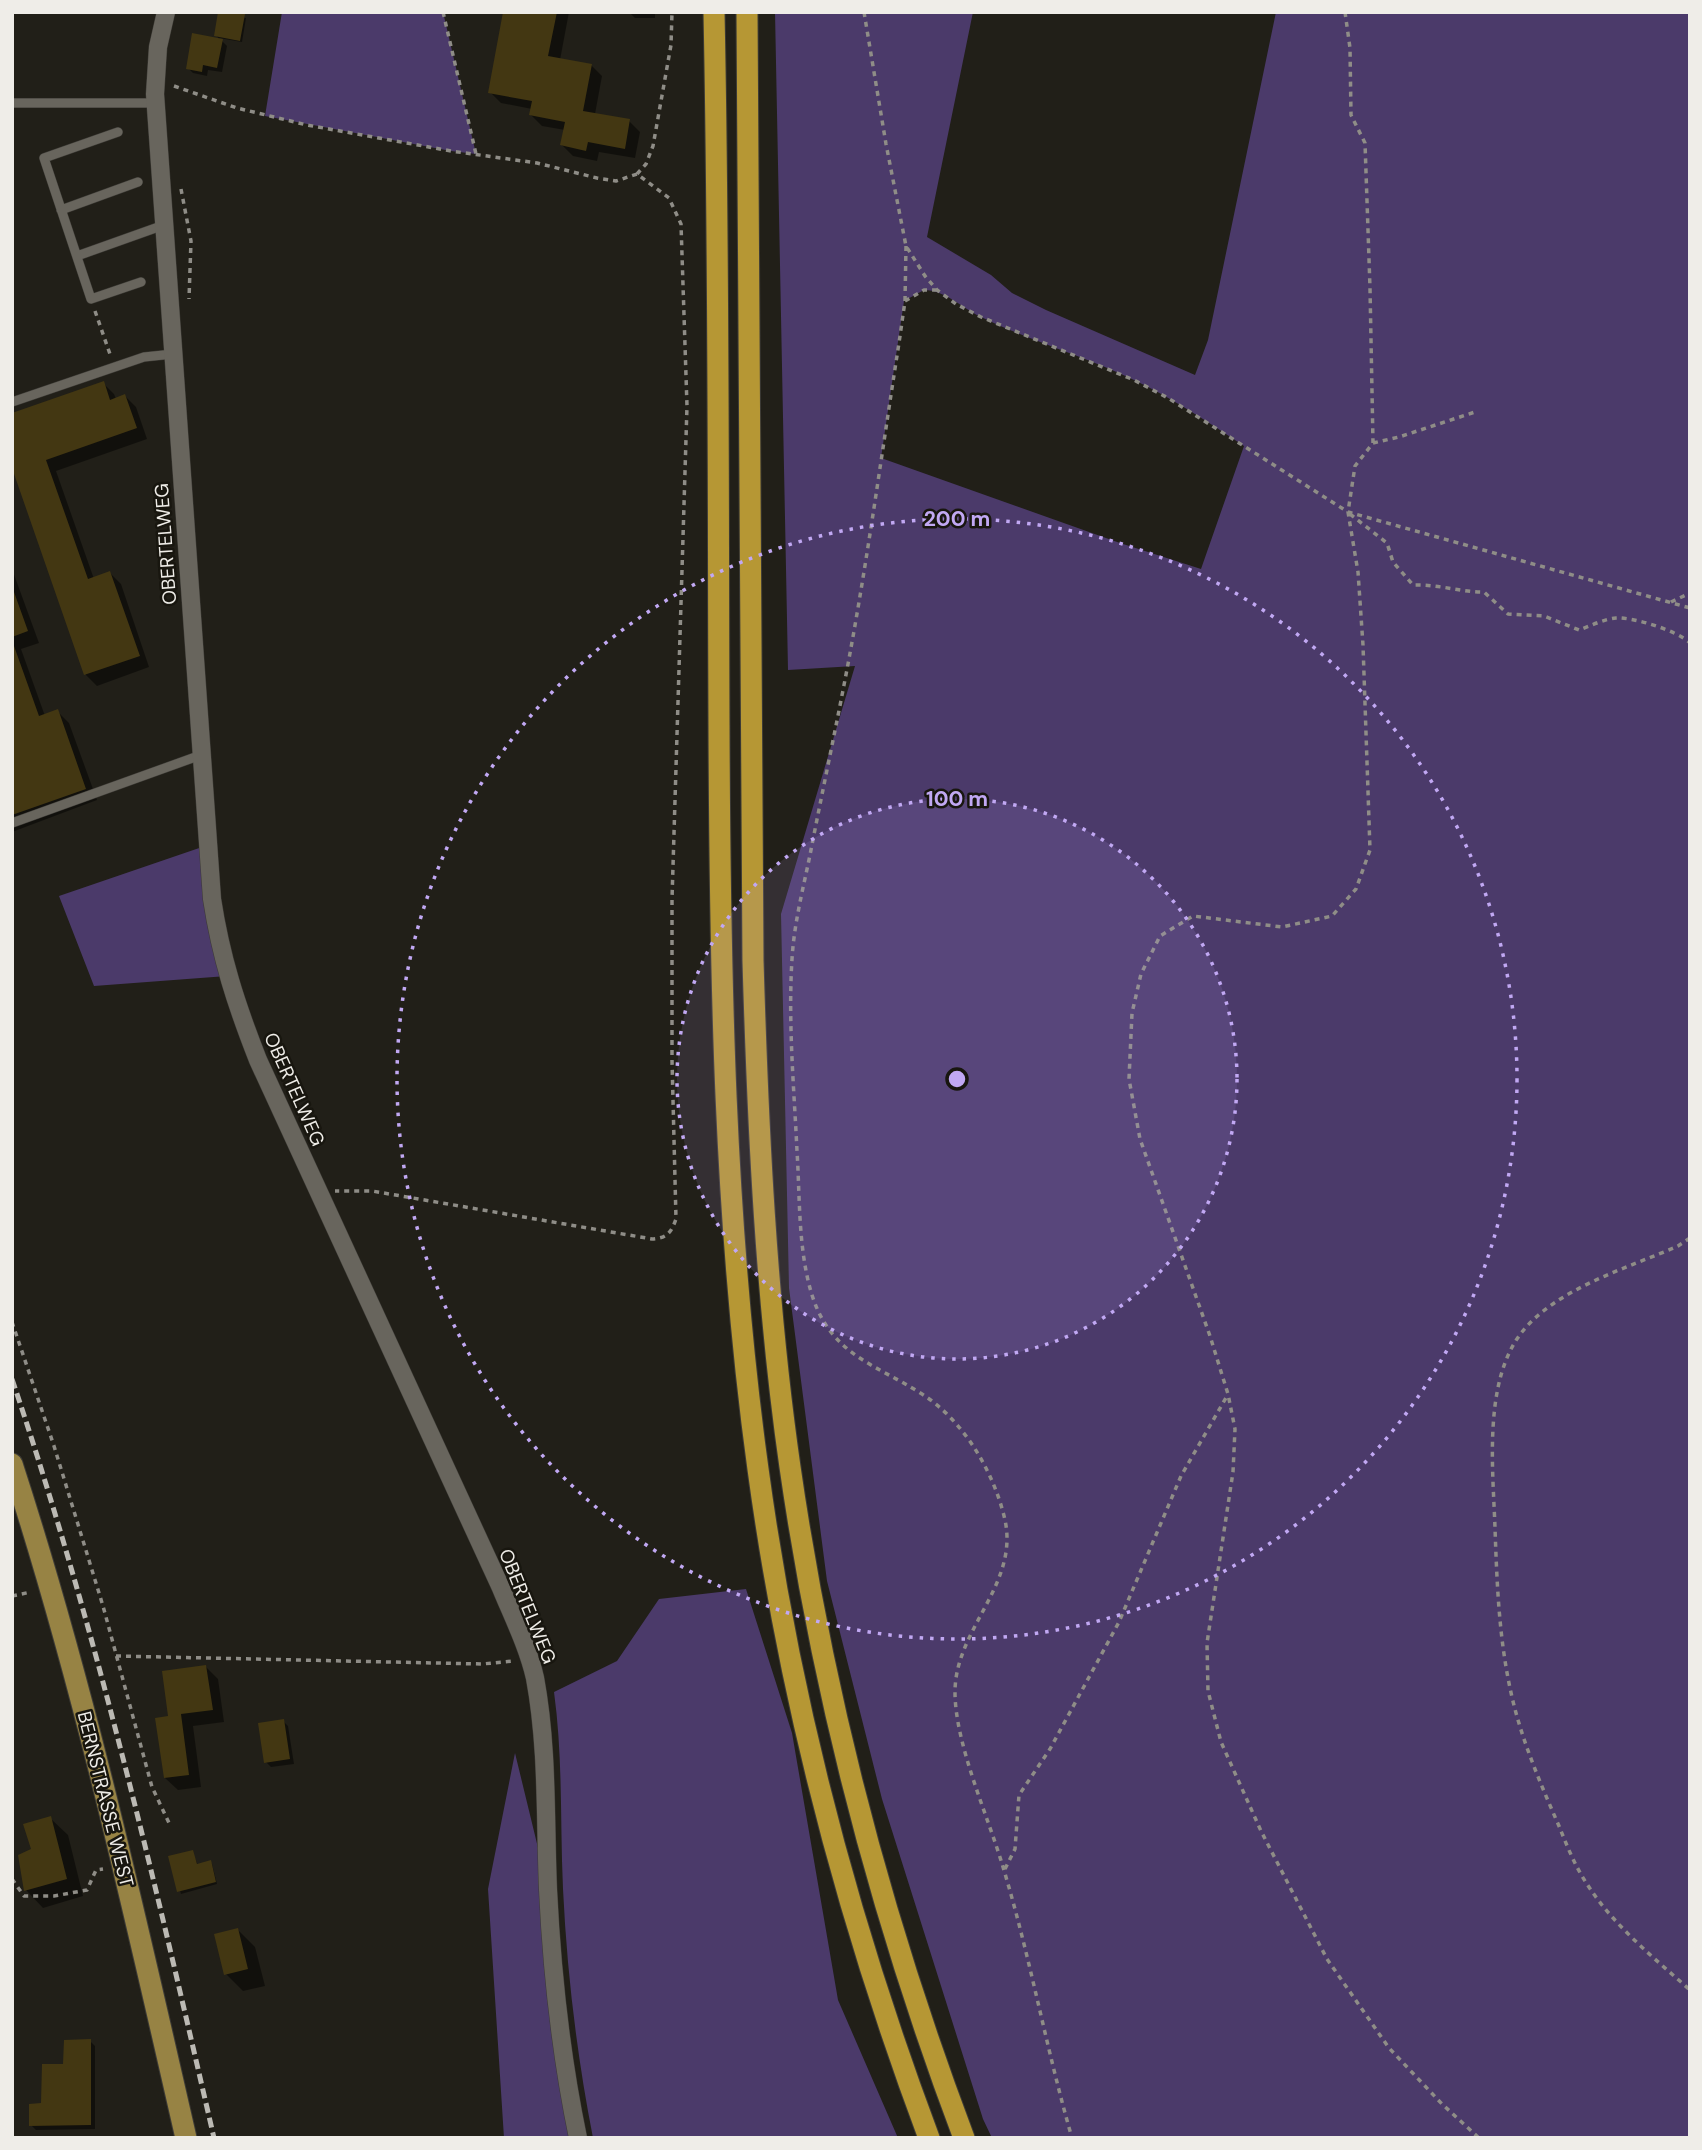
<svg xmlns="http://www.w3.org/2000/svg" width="1702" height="2150" viewBox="0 0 1702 2150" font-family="'DM Sans',sans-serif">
  <rect width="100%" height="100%" fill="#211f18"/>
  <!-- green -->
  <path fill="#4b3a6a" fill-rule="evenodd" d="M 282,12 L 443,12 L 476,154 L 451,151 L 265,116 Z
    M 775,12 L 973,12 L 927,237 L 991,275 L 1012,293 L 1046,310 L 1195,375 L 1208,340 L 1276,12 L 1690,12 L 1690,2138 L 992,2138 L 983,2119 L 882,1799 L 827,1581 L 789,1288 L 781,914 L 855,666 L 788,670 ZM 924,290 C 945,290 962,308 981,317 C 1030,341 1084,356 1134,380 C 1172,398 1208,422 1244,446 L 1201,569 L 1120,543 L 881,458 L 904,301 Z
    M 208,845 L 227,976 L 94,986 L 59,896 Z
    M 746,1589 L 792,1733 L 838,2000 L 898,2138 L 593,2138 C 577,2056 567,1973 563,1889 C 560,1823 563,1757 554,1692 L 617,1661 L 659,1599 Z
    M 515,1753 L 548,1889 L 578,2138 L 504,2138 L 488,1889 Z"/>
  <!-- shadow -->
  <path fill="#0007" d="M 220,12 L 246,18 L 242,42 L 219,38 L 227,46 L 222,72 L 208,70 L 207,76 L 193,73 L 188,68 L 220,40 L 216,35 Z
    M 504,12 L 569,12 L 560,60 L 591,65 L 602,76 L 595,114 L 629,121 L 640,132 L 635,158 L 599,152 L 597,161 L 573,156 L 562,145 L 565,130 L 542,126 L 531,115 L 532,109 L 501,103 L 490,92 Z
    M 629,12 L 655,12 L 655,18 L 635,18 Z
    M 103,383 L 114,394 L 116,399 L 125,396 L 136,407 L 147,439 L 56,471 L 94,579 L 110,573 L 121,584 L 149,667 L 97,686 L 86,675 L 12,462 Z
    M 12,569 L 39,643 L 21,649 L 45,716 L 57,711 L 69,723 L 97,800 L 12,832 Z
    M 206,1667 L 218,1679 L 224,1722 L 193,1726 L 201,1787 L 178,1790 L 165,1778 L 170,1718 Z
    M 283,1721 L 288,1726 L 294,1764 L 271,1767 L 266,1762 Z
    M 50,1818 L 68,1835 L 83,1896 L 43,1908 L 26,1890 L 33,1850 Z
    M 192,1852 L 198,1865 L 210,1862 L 212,1864 L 217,1884 L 181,1894 L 170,1857 Z
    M 238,1930 L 255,1947 L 265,1986 L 243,1991 L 226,1974 Z
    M 90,2041 L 95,2046 L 95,2129 L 36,2130 L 31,2125 L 64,2066 Z"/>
  <!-- building -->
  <path fill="#433712" d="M 218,12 L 245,14 L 240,41 L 214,36 Z
    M 503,12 L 557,12 L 548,56 L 592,64 L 583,111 L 630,119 L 625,149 L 588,142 L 586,151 L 560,145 L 565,122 L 529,115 L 532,101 L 488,93 Z
    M 192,33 L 223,39 L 217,68 L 203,65 L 202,72 L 186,69 Z
    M 104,381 L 110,400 L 125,394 L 137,428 L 46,460 L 88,579 L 110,571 L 140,656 L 84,675 L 12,468 L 12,413 Z
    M 12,592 L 14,592 L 28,631 L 12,637 Z
    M 14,646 L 39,716 L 58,709 L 86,789 L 12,815 L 12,647 Z
    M 206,1665 L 213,1710 L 181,1714 L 189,1775 L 164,1778 L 155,1718 L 168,1716 L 162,1671 Z
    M 284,1719 L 290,1759 L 264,1763 L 258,1723 Z
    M 51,1816 L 67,1879 L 24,1891 L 18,1855 L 31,1849 L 23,1824 Z
    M 193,1850 L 197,1864 L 211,1860 L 216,1882 L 177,1892 L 168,1856 Z
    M 238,1928 L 248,1969 L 224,1975 L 214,1934 Z
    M 91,2039 L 91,2125 L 29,2126 L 29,2104 L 41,2103 L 42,2064 L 63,2064 L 64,2040 Z"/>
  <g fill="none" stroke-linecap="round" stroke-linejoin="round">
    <!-- service casing -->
    <g stroke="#3d3b36" stroke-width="10">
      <path id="service" d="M 12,103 L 156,103
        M 118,132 L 44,158 L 91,299 L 141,282
        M 61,210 L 138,182
        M 77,256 L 164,225
        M 12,402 L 144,357 L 173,354
        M 12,823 L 201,755"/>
    </g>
    <!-- minor casing -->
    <g stroke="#3d3b36" stroke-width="19">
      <path id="minor" d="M 166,12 L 158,47 L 155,94 L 212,899 C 221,958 236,1004 258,1060 L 501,1588 C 513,1617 528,1647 535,1678 C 548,1748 545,1819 548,1890 C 552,1973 561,2056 578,2138"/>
    </g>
    <!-- primary casing -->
    <g stroke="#3d3b36" stroke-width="23">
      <path id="primary" d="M 12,1464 C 84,1685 134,1912 186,2138"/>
    </g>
    <!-- motorway casing -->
    <g stroke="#3d3b36" stroke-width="23">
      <path id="motorway" d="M 714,12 C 719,250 718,488 719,725 C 720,974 724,1223 758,1469 C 789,1698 848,1922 929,2138
        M 747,12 L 753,961 C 758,1130 766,1300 790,1467 C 823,1696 882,1921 964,2138"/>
    </g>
    <!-- path -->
    <path stroke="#8f8d87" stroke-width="3.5" stroke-dasharray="5 5" stroke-linecap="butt" d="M 443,12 L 476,154
      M 864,12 L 886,144 L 906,246 L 925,276 L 937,290 L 956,304 L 981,317 L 1134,380 L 1168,398 L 1348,512 L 1690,608
      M 1345,12 L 1350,48 L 1351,115 L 1365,143 L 1370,288 L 1373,443 L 1355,466 L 1348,512 L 1358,572 L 1363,645 L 1370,850 L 1356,889 L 1332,916 L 1282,927 L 1193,916 L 1160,936 L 1141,974 L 1132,1013 L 1129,1079 L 1140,1139 L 1210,1336 L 1228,1394 L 1235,1429 L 1233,1472 L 1207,1643 L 1208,1691 L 1221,1742 L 1261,1831 L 1327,1959 L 1389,2048 L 1442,2104 L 1479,2138
      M 174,86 L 237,108 L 307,125 L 451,151 L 537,163 L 597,178 L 616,181 L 637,174 L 669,198 L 681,224 L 687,406 L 672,899 L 672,1060 L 676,1219 C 671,1233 667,1238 652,1239 L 372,1191 L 335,1191
      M 637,174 L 646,164 L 653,146 L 671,45 L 672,12
      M 181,189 L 191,241 L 189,299
      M 906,246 L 905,301 L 899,343 C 881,457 866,572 844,685 C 833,742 821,798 810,855 C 803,889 794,924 792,959 C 788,1023 794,1088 797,1151 C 800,1198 798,1250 812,1295 C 831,1355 875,1364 922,1394 C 964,1421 994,1472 1005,1520 C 1019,1585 955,1629 955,1692 C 955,1744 988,1816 1003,1867 C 1030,1956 1046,2048 1072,2138
      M 905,301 L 924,290 L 937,290
      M 95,311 L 111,357
      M 1373,443 L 1399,437 L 1475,412
      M 1350,514 L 1387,543 L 1393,562 L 1413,585 C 1437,584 1460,592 1484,592 L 1508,614 L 1544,616 L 1579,630 C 1590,626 1604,619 1616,618 C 1634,617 1678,631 1690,643
      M 1671,602 L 1690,593
      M 1690,1238 L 1678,1246 C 1628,1268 1557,1288 1522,1332 C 1483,1381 1493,1469 1495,1528 C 1497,1585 1499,1641 1512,1697 C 1522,1741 1541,1785 1559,1826 C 1567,1846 1575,1866 1587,1884 C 1613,1925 1654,1958 1690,1990
      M 12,1322 L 54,1446 L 103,1606 L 152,1787 L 170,1825
      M 12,1596 L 31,1592
      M 116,1656 L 482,1664 L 513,1661
      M 1005,1869 L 1015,1849 L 1019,1795 L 1050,1749 L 1119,1622 L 1181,1476 L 1227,1396
      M 12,1879 L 24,1896 L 54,1896 L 87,1890 L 96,1870 L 103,1869"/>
    <!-- service -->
    <use href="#service" stroke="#68655d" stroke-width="9"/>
    <!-- minor -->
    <use href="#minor" stroke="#68655d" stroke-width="18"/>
    <!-- primary -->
    <use href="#primary" stroke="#978344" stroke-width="21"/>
    <!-- motorway -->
    <use href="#motorway" stroke="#b69734" stroke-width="21"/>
    <!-- rail -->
    <path stroke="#bcbab4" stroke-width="5" stroke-dasharray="10 5" stroke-linecap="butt" d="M 12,1379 C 96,1628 155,1882 214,2138"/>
  </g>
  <!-- distance rings -->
  <circle cx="957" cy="1079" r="280" fill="#c1a8f3" fill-opacity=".12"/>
  <g fill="none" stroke="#c1a8f3" stroke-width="3.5" stroke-dasharray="3.5 7">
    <circle cx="957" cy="1079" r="280"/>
    <circle cx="957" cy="1079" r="560"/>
  </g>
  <g text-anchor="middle" stroke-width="5" stroke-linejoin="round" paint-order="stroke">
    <!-- street labels -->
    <g font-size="19" fill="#efede8" stroke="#18160f">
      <text transform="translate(165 544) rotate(-94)" y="7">OBERTELWEG</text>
      <text transform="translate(295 1089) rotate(66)" y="7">OBERTELWEG</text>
      <text transform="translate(528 1606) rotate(68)" y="7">OBERTELWEG</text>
      <text transform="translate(106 1799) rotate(76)" y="7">BERNSTRASSE WEST</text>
    </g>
  </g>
  <circle cx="957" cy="1079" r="10" fill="#c1a8f3" stroke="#18160f" stroke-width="3.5"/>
  <g font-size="21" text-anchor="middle" font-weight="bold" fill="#c1a8f3" stroke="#18160f" stroke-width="5" stroke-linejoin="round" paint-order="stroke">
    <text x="957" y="526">200 m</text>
    <text x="957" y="806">100 m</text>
  </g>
  <!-- border -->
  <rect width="1702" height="2150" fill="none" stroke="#efede8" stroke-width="28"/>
</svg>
